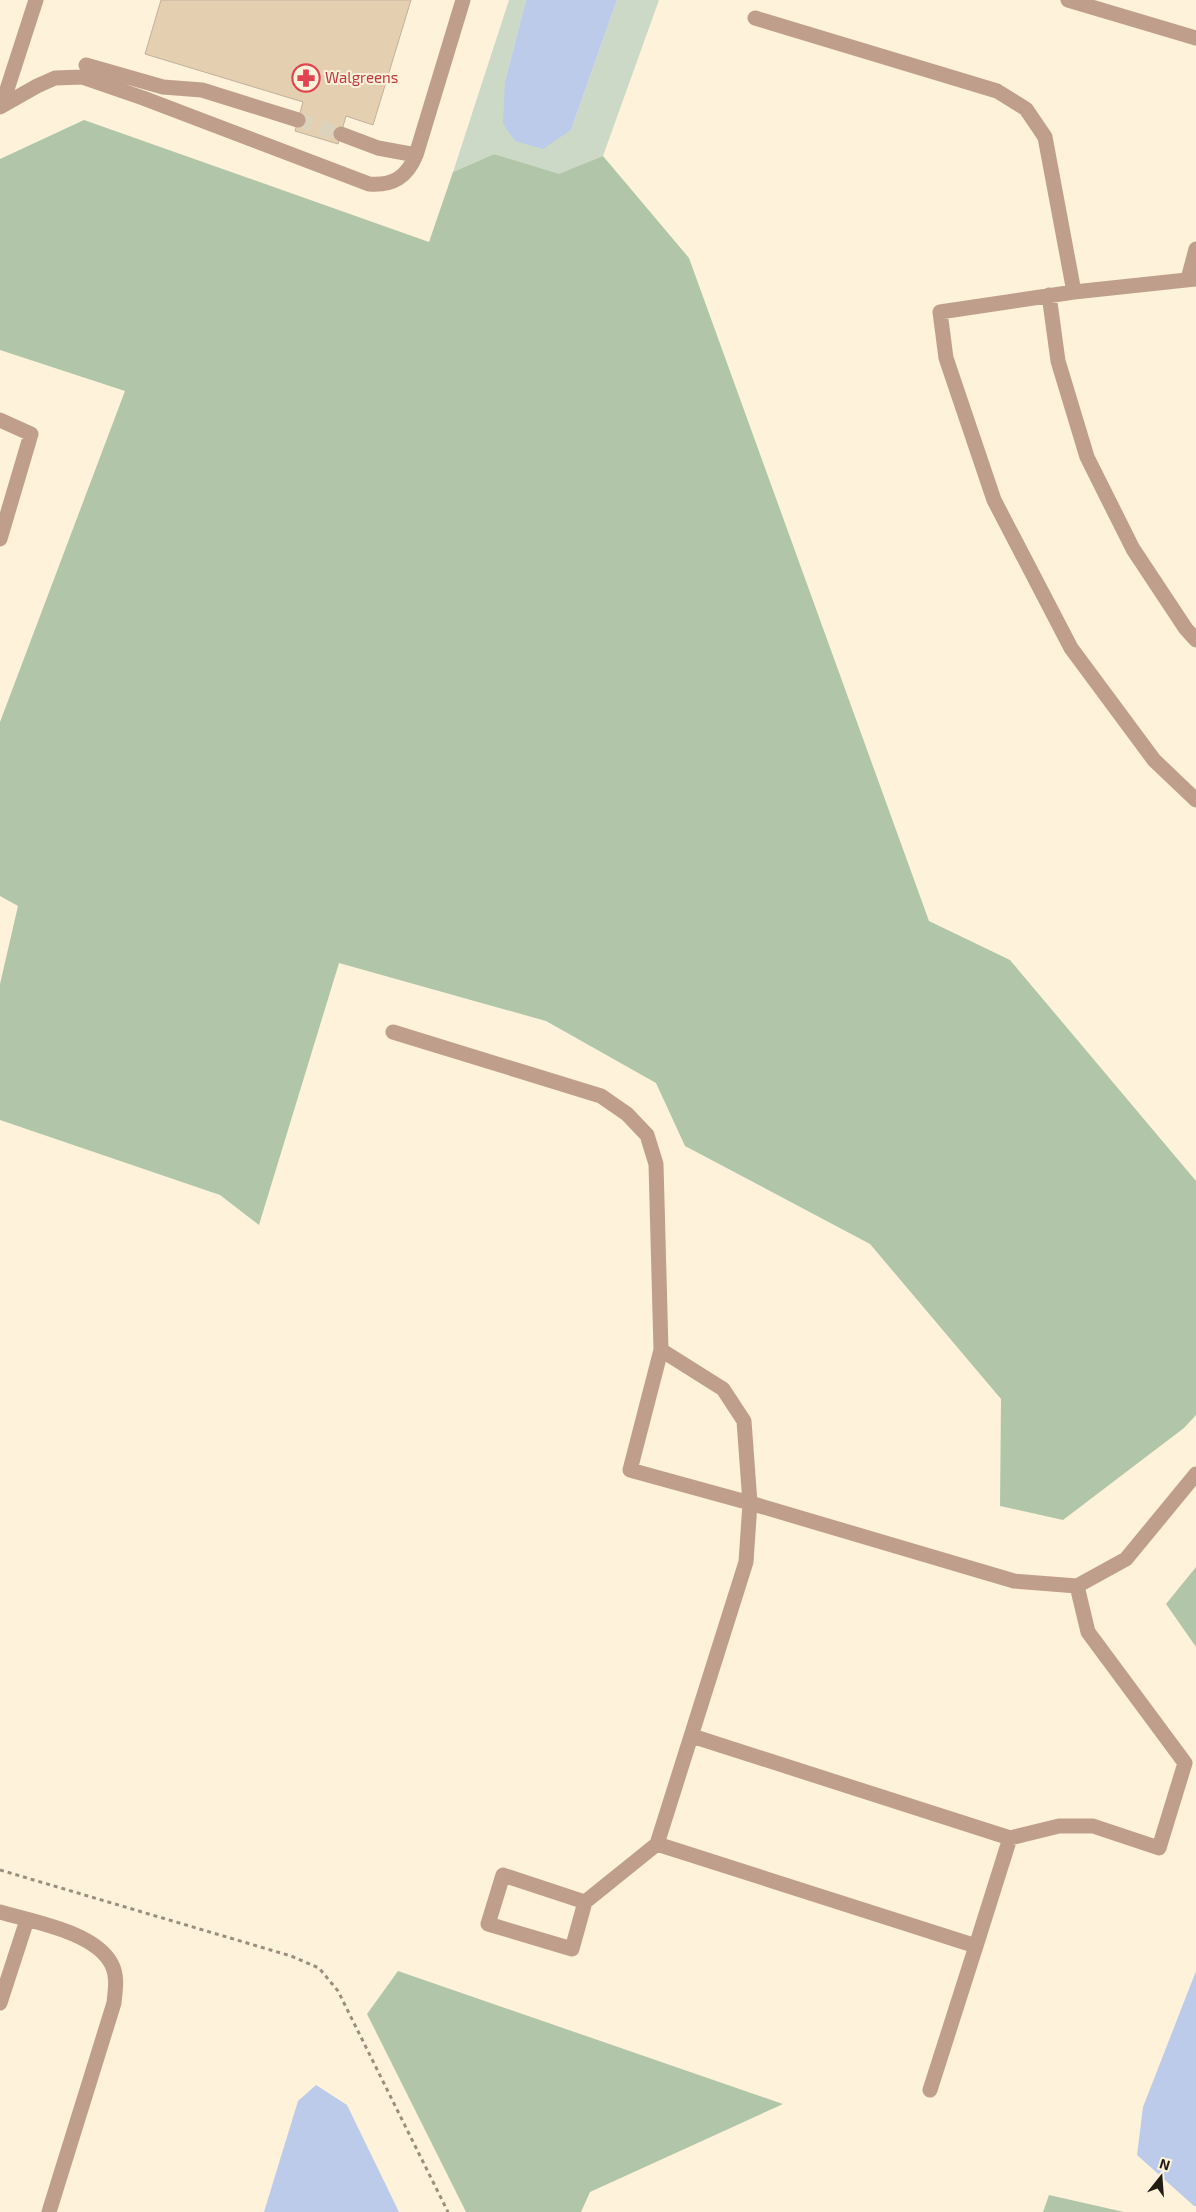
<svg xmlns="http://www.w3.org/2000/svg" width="1196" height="2212" viewBox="0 0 1196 2212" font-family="'Exo 2',sans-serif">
  <rect width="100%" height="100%" fill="#fef2da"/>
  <!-- green -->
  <path fill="#ccd9c7" d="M 509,0 L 526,0 L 505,81 L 571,130 L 617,0 L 659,0 L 603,156 L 559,175 L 494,154 L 453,172 Z"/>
  <!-- forest -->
  <path fill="#b1c6a9" d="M 84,120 L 429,242 L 453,172 L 494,154 L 559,174 L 603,156 L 689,258 L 929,921 L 1010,960 L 1196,1181 L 1196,1415 L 1184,1428 L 1063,1520 L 1000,1506 L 1001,1399 L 870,1244 L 685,1146 L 656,1083 L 546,1021 L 339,963 L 259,1225 L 220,1195 L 0,1120 L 0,984 L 18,906 L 0,896 L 0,722 L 125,391 L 0,350 L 0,159 Z
    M 1196,1567 L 1196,1647 L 1166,1604 Z
    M 398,1971 L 783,2104 L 590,2192 L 581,2212 L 466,2212 L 367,2014 Z
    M 1049,2195 L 1124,2212 L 1043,2212 Z"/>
  <!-- water -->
  <path fill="#bbcbe9" d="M 526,0 L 617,0 L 571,130 L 543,149 L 515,141 L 503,124 L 505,81 Z
    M 1196,1971 L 1196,2206 L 1194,2206 L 1137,2155 L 1143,2107 Z
    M 316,2085 L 347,2105 L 399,2212 L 264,2212 L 298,2101 Z"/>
  <!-- building -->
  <path fill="#e5cfb1" stroke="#c1b19c" d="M 161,0 L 411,0 L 373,125 L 346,116 L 338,144 L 295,131 L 303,102 L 145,54 Z"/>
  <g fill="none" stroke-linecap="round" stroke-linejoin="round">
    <!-- minor-tunnel -->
    <path stroke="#ddd2bc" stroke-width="15" stroke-dasharray="15 8" stroke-linecap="butt" d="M 298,120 L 341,134"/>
    <!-- path -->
    <path stroke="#98907f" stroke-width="3" stroke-dasharray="4 4" stroke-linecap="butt" d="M 0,1870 L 291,1956 L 319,1968 L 338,1991 L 448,2212"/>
    <!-- minor -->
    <path stroke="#bf9f8b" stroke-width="15" d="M 1068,0 L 1196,38
      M 755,18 L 997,91 L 1026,109 L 1045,137 L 1074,292
      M 86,65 L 163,87 L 202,90 L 298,120
      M 2,105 L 36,0
      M 0,107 L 37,86 L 55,78 L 82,77 L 143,98 L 369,184 C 393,186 407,177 416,155 L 463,0
      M 341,134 L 378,148 L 416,155
      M 1188,279 L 1196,249
      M 1196,279 L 1074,292 L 940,312 L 946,358 L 994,500 L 1071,648 L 1154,760 L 1196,800
      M 1049,295 L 1058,361 L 1087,457 L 1133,549 L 1186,629 L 1196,640
      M 0,420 L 31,434 L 0,539
      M 393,1032 L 601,1096 L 627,1114 L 647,1135 L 656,1164 L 661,1350 L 723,1389 L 744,1421 L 750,1503 L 630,1470 L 661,1350
      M 692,1736 L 1010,1838 L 1059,1826 L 1093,1826 L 1159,1848 L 1185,1763 L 1088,1632 L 1077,1586
      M 1010,1838 L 976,1946 L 657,1844 L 746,1562 L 750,1503 L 1014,1581 L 1077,1586 L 1126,1559 L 1196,1474
      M 585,1902 L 572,1949 L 488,1924 L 503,1875 L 585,1902 L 657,1844
      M 0,1912 C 33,1922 96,1932 112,1965 C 118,1977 115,1991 114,2003 L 49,2212
      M 0,2003 L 27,1920
      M 930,2090 L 976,1946"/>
  </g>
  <!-- icons -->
  <defs>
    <g id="pharmacy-ring" transform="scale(1.4375)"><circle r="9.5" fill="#fef2da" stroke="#e0444e" stroke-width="1.5"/><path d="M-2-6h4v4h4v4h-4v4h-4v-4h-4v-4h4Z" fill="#e0444e"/></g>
  </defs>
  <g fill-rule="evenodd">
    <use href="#pharmacy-ring" x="306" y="78"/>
  </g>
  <g text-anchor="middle" stroke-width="4" stroke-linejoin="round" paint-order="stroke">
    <!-- health labels -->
    <g font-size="15" fill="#be3a42" stroke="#fef2da" text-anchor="start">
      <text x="325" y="83">Walgreens</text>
    </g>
  </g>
  <!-- north arrow -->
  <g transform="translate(1161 2177) rotate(17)" stroke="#fef2da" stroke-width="4" paint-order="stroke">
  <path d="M0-4L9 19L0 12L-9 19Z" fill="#211d15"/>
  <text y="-8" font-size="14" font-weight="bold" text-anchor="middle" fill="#211d15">N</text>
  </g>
</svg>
